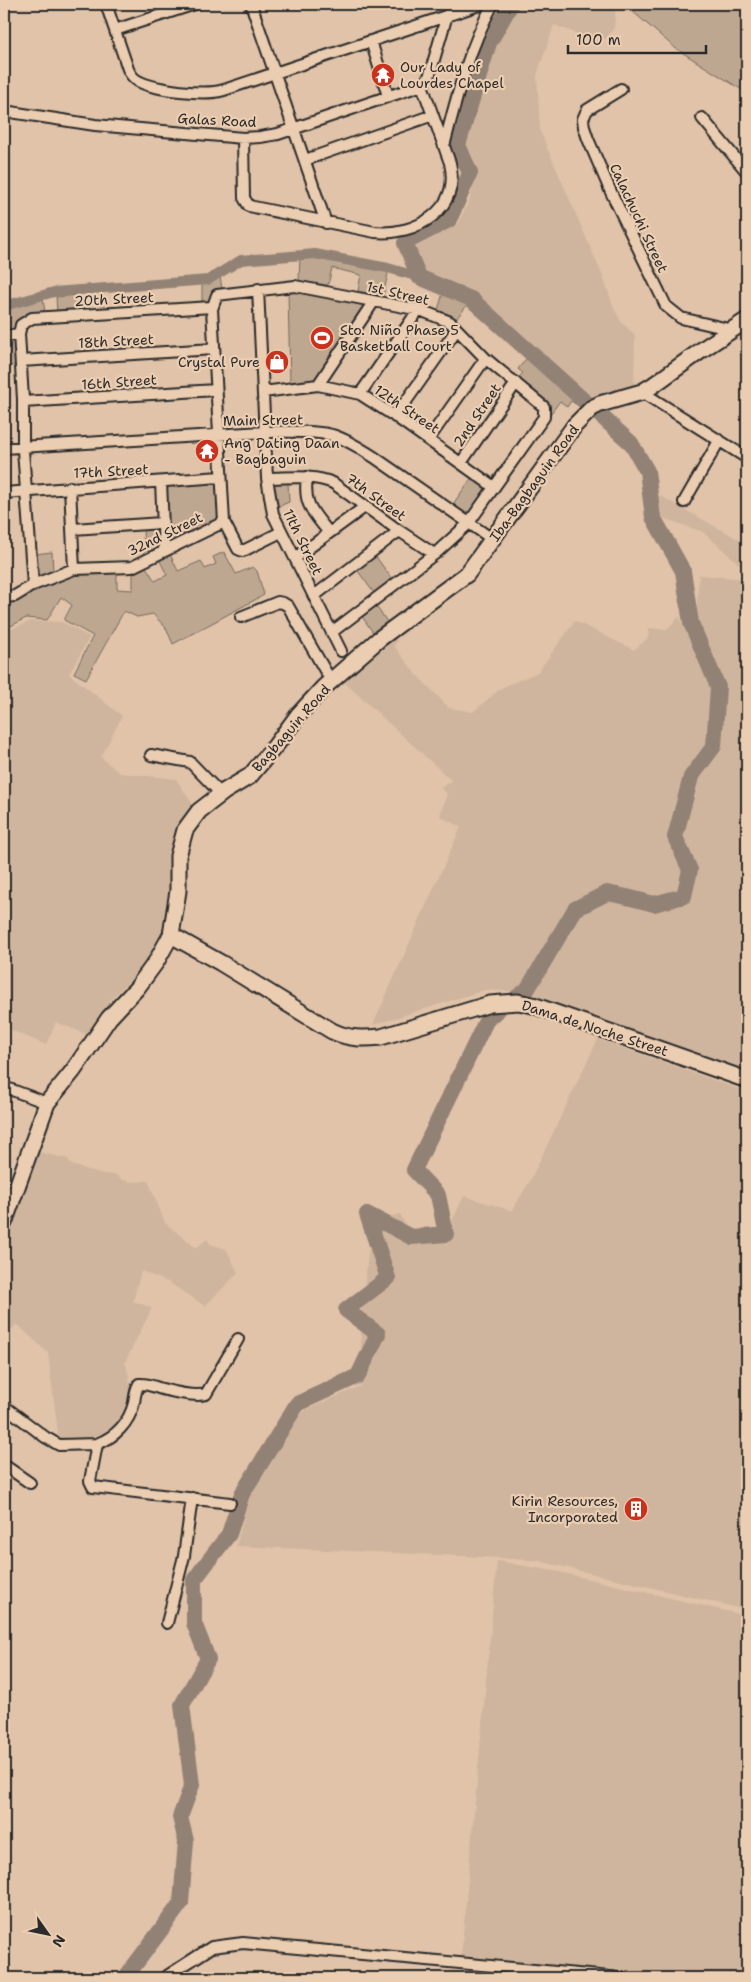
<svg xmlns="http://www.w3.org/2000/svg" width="751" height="1982" viewBox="0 0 751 1982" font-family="'Shantell Sans',sans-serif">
  <rect width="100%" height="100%" fill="#e0c3a9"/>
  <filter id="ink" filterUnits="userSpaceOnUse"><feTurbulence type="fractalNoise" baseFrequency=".02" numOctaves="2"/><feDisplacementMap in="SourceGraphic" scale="10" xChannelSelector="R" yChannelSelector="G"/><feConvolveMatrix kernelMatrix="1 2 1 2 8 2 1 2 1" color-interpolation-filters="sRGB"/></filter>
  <g filter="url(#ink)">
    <!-- built -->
    <path fill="#cfb59d" d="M 519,4 L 616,4 L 614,28 L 605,39 L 586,37 L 554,25 L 537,75 L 540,131 L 603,277 L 614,308 L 621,322 L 635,335 L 634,388 L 593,403 L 473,294 L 422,270 L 413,249 L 458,223 L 470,199 L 475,171 L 465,141 L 492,53 Z
      M 655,493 L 747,544 L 747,571 L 703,532 L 663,518 Z
      M 699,575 L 747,579 L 747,1073 L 531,994 L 579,910 L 616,898 L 652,908 L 688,902 L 696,873 L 678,838 L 695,777 L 719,743 L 722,682 L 704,648 L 696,624 Z
      M 679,617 L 699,654 L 714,686 L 708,744 L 688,770 L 668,836 L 686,871 L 675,895 L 659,900 L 611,888 L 591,892 L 565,916 L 520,992 L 485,990 L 373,1025 L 461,827 L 440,816 L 447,794 L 441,788 L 452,781 L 342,680 L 391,635 L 397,641 L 394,646 L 416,674 L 449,708 L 473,712 L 501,688 L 538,672 L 575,621 L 634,650 L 648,638 L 649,628 L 666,630 Z
      M 31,621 L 62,622 L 90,637 L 69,674 L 122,716 L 101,757 L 119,773 L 176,779 L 192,803 L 182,821 L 171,856 L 167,928 L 138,973 L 108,1002 L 113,1003 L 91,1036 L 56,1022 L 46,1045 L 4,1027 L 4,632 Z
      M 598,1039 L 747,1092 L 747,1610 L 539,1561 L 485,1557 L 236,1546 L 248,1501 L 289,1417 L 361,1386 L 361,1315 L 372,1222 L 400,1214 L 411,1237 L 446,1234 L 464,1196 L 512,1211 L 531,1179 Z
      M 34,1151 L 68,1159 L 71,1165 L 103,1174 L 115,1175 L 123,1180 L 132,1182 L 148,1181 L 165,1223 L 196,1248 L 207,1239 L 210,1244 L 226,1249 L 238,1273 L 205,1306 L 168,1282 L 141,1271 L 133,1301 L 152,1308 L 125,1362 L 129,1377 L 133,1404 L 110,1435 L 92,1442 L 59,1441 L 48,1353 L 17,1324 L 4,1337 L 4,1232 Z
      M 497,1561 L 559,1572 L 747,1616 L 747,1978 L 698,1978 L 461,1957 Z"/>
    <!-- green -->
    <path fill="#bea791" stroke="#74695e" d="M 624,4 L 747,4 L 747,93 L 675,48 Z
      M 315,256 L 389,269 L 383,296 L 358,291 L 361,275 L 332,268 L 328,285 L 299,281 L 300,257 Z
      M 220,274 L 222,291 L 210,304 L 202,303 L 202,282 L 208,281 Z
      M 296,290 L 363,304 L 365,307 L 318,379 L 309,382 L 290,382 L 288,291 Z
      M 443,293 L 457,295 L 469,303 L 456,319 L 451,315 L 438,310 Z
      M 79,295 L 79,310 L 57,312 L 56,297 Z
      M 43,298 L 45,313 L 16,331 L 4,333 L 4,307 Z
      M 15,339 L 18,365 L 4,367 L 4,341 Z
      M 530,354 L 585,403 L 580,407 L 571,401 L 567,407 L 560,401 L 548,417 L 546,402 L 518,378 L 523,373 L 518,369 Z
      M 473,476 L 488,488 L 471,513 L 465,513 L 453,504 Z
      M 217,480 L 218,515 L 216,520 L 169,542 L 165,488 L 168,484 Z
      M 288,481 L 289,502 L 275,508 L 270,482 Z
      M 159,526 C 161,546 162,547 144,556 L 143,527 Z
      M 52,552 L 53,572 L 36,578 L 35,554 Z
      M 169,552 L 178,571 L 201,561 L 205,569 L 216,564 L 213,557 L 224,552 L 236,574 L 253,567 L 257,571 L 264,595 L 173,644 L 166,628 L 153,614 L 137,617 L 124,611 L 86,679 L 74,673 L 93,636 L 64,620 L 72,605 L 61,597 L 47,620 L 26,618 L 9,627 L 5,603 C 18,601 26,594 37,588 C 64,575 86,568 117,573 L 117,589 L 133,590 L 133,572 L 144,564 L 155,581 L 167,575 L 159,559 Z
      M 374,554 L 392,579 L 374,593 L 355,567 Z
      M 375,605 L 388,623 L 374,634 L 361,615 Z"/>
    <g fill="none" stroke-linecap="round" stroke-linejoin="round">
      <!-- canal -->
      <path stroke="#928274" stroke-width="10" d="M 4,306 L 54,292 L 208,280 L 241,260 L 315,254 L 388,268 L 419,277"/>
      <!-- river -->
      <path stroke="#928274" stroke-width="16" d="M 511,4 L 489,43 L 458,145 L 470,173 L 449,220 L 405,243 L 419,277 L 471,299 L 631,443 L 647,471 L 653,517 L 683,571 L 691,623 L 718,687 L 714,746 L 691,777 L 675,837 L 690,870 L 684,896 L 654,904 L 627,897 L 607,893 L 575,909 L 527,990 L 516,998
        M 125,1978 L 181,1903 L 186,1841 L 180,1817 L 192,1785 L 182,1705 L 208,1659 L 194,1623 L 194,1580 L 229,1534 L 242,1494 L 297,1404 L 358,1376 L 378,1334 L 346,1310 L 388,1278 L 367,1214 L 411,1237 L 446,1234 L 438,1195 L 414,1170 L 487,1019 L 498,1010"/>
      <!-- street casing -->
      <g stroke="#2b2b2b" stroke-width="14">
        <path id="street" d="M 106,4 L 128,69 C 130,74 133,78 138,81 C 155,90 205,96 224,90 L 482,4
          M 251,4 L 326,223
          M 115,30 L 195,4
          M 371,41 L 388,96
          M 621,89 L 587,110 L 583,119 L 584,127 L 588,139 L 610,190 L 666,306 L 681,318 L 733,330
          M 4,111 L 95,125 L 243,138 L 260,137 L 278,134 L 422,85 L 429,77 L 431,70 L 447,15
          M 702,118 L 747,172
          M 243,138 L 244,198 L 249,206 L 375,232 C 416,236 461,210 450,163 L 422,85
          M 444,146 C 457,96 468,50 493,4
          M 305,160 L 433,115
          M 258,289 L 267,478 L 273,514 L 341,651
          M 4,336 L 19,334
          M 21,361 L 214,349
          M 318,385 L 374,301
          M 263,392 L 318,385 L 360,394 L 396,417 L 494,487
          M 642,392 L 747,458
          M 360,394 L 419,309
          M 23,402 L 216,390
          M 395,417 L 457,329
          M 428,440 L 485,359
          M 4,448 L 264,432 C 286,432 310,430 332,435 C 347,439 361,449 374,457 L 492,539
          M 461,463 L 516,383
          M 307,477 C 303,505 313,512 329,533
          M 267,478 C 289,478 312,474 333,483 L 398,530 L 434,554
          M 161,482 L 164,551
          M 70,487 L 74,569
          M 4,493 L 220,477
          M 684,502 L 719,441
          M 73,529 L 162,523
          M 281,532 L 243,551 L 238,549 L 224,522 L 212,309 L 217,295 L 295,286 L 420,310 L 450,322 L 485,358 L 544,407 L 544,417 L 468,524 L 436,553 L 332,632
          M 295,558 L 366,506
          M 33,585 L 23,450 L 23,399 L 19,334 L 21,325 L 32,318 L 212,307
          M 314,596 L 399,531
          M 4,597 L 15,596 L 33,585 L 74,569 L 132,567 L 224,522
          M 241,617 L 278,602 L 283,603 L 288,606 L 331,681
          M 151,755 L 190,762 L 221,794
          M 4,1087 L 47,1103
          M 4,1406 L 45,1437 L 59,1445 L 97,1444 L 90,1481 L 93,1487 L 230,1503
          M 97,1444 C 115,1437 129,1423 134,1403 C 135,1396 135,1391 139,1384 C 150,1383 155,1388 166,1390 C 178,1393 195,1397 206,1394 L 238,1339
          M 4,1465 L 30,1483
          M 167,1623 L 184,1556 L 192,1498
          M 164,1978 L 212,1947 L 243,1943 L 621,1978"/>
      </g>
      <!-- secondary casing -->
      <g stroke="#2b2b2b" stroke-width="19">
        <path id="secondary" d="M 171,935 L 221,963 L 332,1031 C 349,1039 363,1039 381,1037 L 490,1004 L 518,1002 L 533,1005 L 747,1080
          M 4,1223 L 47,1103 L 73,1071 L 109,1018 L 137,988 L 156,962 L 171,935 L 178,891 L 178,856 L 185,830 L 199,811 L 225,791 L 250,776 L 276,745 L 299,714 L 323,688 L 379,639 L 467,574 L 575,425 L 592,408 L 600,404 L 642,392 L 652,386 L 706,347 L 747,320"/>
      </g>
      <!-- street -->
      <use href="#street" stroke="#ebcdb1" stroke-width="10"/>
      <!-- secondary -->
      <use href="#secondary" stroke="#ebcdb1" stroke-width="15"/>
    </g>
  </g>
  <!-- icons -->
  <defs>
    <g id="temple-disc" transform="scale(1.25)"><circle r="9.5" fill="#c8321e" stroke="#ebcdb1"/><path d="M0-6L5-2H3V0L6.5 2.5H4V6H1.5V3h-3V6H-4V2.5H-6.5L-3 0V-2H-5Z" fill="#fff"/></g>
    <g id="stadium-disc" transform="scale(1.25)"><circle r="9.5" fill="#c8321e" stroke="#ebcdb1"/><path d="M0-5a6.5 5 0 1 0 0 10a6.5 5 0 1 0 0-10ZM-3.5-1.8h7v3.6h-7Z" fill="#fff"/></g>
    <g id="shop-disc" transform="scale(1.25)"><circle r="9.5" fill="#c8321e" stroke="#ebcdb1"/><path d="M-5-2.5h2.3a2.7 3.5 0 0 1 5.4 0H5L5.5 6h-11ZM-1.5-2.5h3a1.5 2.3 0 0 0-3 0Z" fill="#fff"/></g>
    <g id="building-disc" transform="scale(1.25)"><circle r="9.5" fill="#c8321e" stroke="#ebcdb1"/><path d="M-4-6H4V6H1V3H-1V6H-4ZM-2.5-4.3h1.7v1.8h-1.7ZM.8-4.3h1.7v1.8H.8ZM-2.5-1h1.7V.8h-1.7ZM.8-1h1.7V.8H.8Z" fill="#fff"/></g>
  </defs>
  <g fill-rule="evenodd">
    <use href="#temple-disc" x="383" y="75"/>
    <use href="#stadium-disc" x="322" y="338"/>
    <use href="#shop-disc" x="277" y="362"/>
    <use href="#temple-disc" x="207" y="451"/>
    <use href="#building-disc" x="636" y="1509"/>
  </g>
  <g text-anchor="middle" stroke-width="4.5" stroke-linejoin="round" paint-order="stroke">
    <!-- poi labels -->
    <g font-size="14" fill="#2b2b2b" stroke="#ebcdb1" text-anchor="start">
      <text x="400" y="72">Our Lady of<tspan x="400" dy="16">Lourdes Chapel</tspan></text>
      <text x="340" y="335">Sto. Niño Phase 5<tspan x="340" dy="16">Basketball Court</tspan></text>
      <text x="260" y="367" text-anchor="end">Crystal Pure</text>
      <text x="224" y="448">Ang Dating Daan<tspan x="224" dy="16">- Bagbaguin</tspan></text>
      <text x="618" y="1506" text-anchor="end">Kirin Resources,<tspan x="618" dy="16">Incorporated</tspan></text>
    </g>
    <!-- street labels -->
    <g font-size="14" fill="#2b2b2b" stroke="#ebcdb1">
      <text transform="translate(217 120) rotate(3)" y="5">Galas Road</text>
      <text transform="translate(639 218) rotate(65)" y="5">Calachuchi Street</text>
      <text transform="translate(398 293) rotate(13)" y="5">1st Street</text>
      <text transform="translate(114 299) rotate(-3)" y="5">20th Street</text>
      <text transform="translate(116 341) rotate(-3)" y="5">18th Street</text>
      <text transform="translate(119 382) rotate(-4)" y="5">16th Street</text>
      <text transform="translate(407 409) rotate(34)" y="5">12th Street</text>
      <text transform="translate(477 415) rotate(-56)" y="5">2nd Street</text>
      <text transform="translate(263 420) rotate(-1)" y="5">Main Street</text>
      <text transform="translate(111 471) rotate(-3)" y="5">17th Street</text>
      <text transform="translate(534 483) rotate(-54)" y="5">Iba-Bagbaguin Road</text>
      <text transform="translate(376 497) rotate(36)" y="5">7th Street</text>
      <text transform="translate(165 534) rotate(-26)" y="5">32nd Street</text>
      <text transform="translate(303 542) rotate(64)" y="5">11th Street</text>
      <text transform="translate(291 728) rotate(-49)" y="5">Bagbaguin Road</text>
      <text transform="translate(595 1028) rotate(18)" y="5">Dama de Noche Street</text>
    </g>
  </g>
  <!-- margin -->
  <rect width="751" height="1982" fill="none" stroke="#ebcdb1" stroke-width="20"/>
  <rect x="10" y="10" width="731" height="1962" fill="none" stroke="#2b2b2b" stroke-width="2" filter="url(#ink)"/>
  <!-- north arrow -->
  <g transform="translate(48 1934) rotate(123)" stroke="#ebcdb1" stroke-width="4" paint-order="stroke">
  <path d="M0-4L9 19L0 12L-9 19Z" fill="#2b2b2b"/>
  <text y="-8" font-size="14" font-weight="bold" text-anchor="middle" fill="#2b2b2b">N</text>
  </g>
  <!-- scale -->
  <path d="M568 45v8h138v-8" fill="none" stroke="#2b2b2b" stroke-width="2.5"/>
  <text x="576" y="45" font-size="15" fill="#2b2b2b" stroke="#ebcdb1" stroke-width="4" paint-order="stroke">100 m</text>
</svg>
